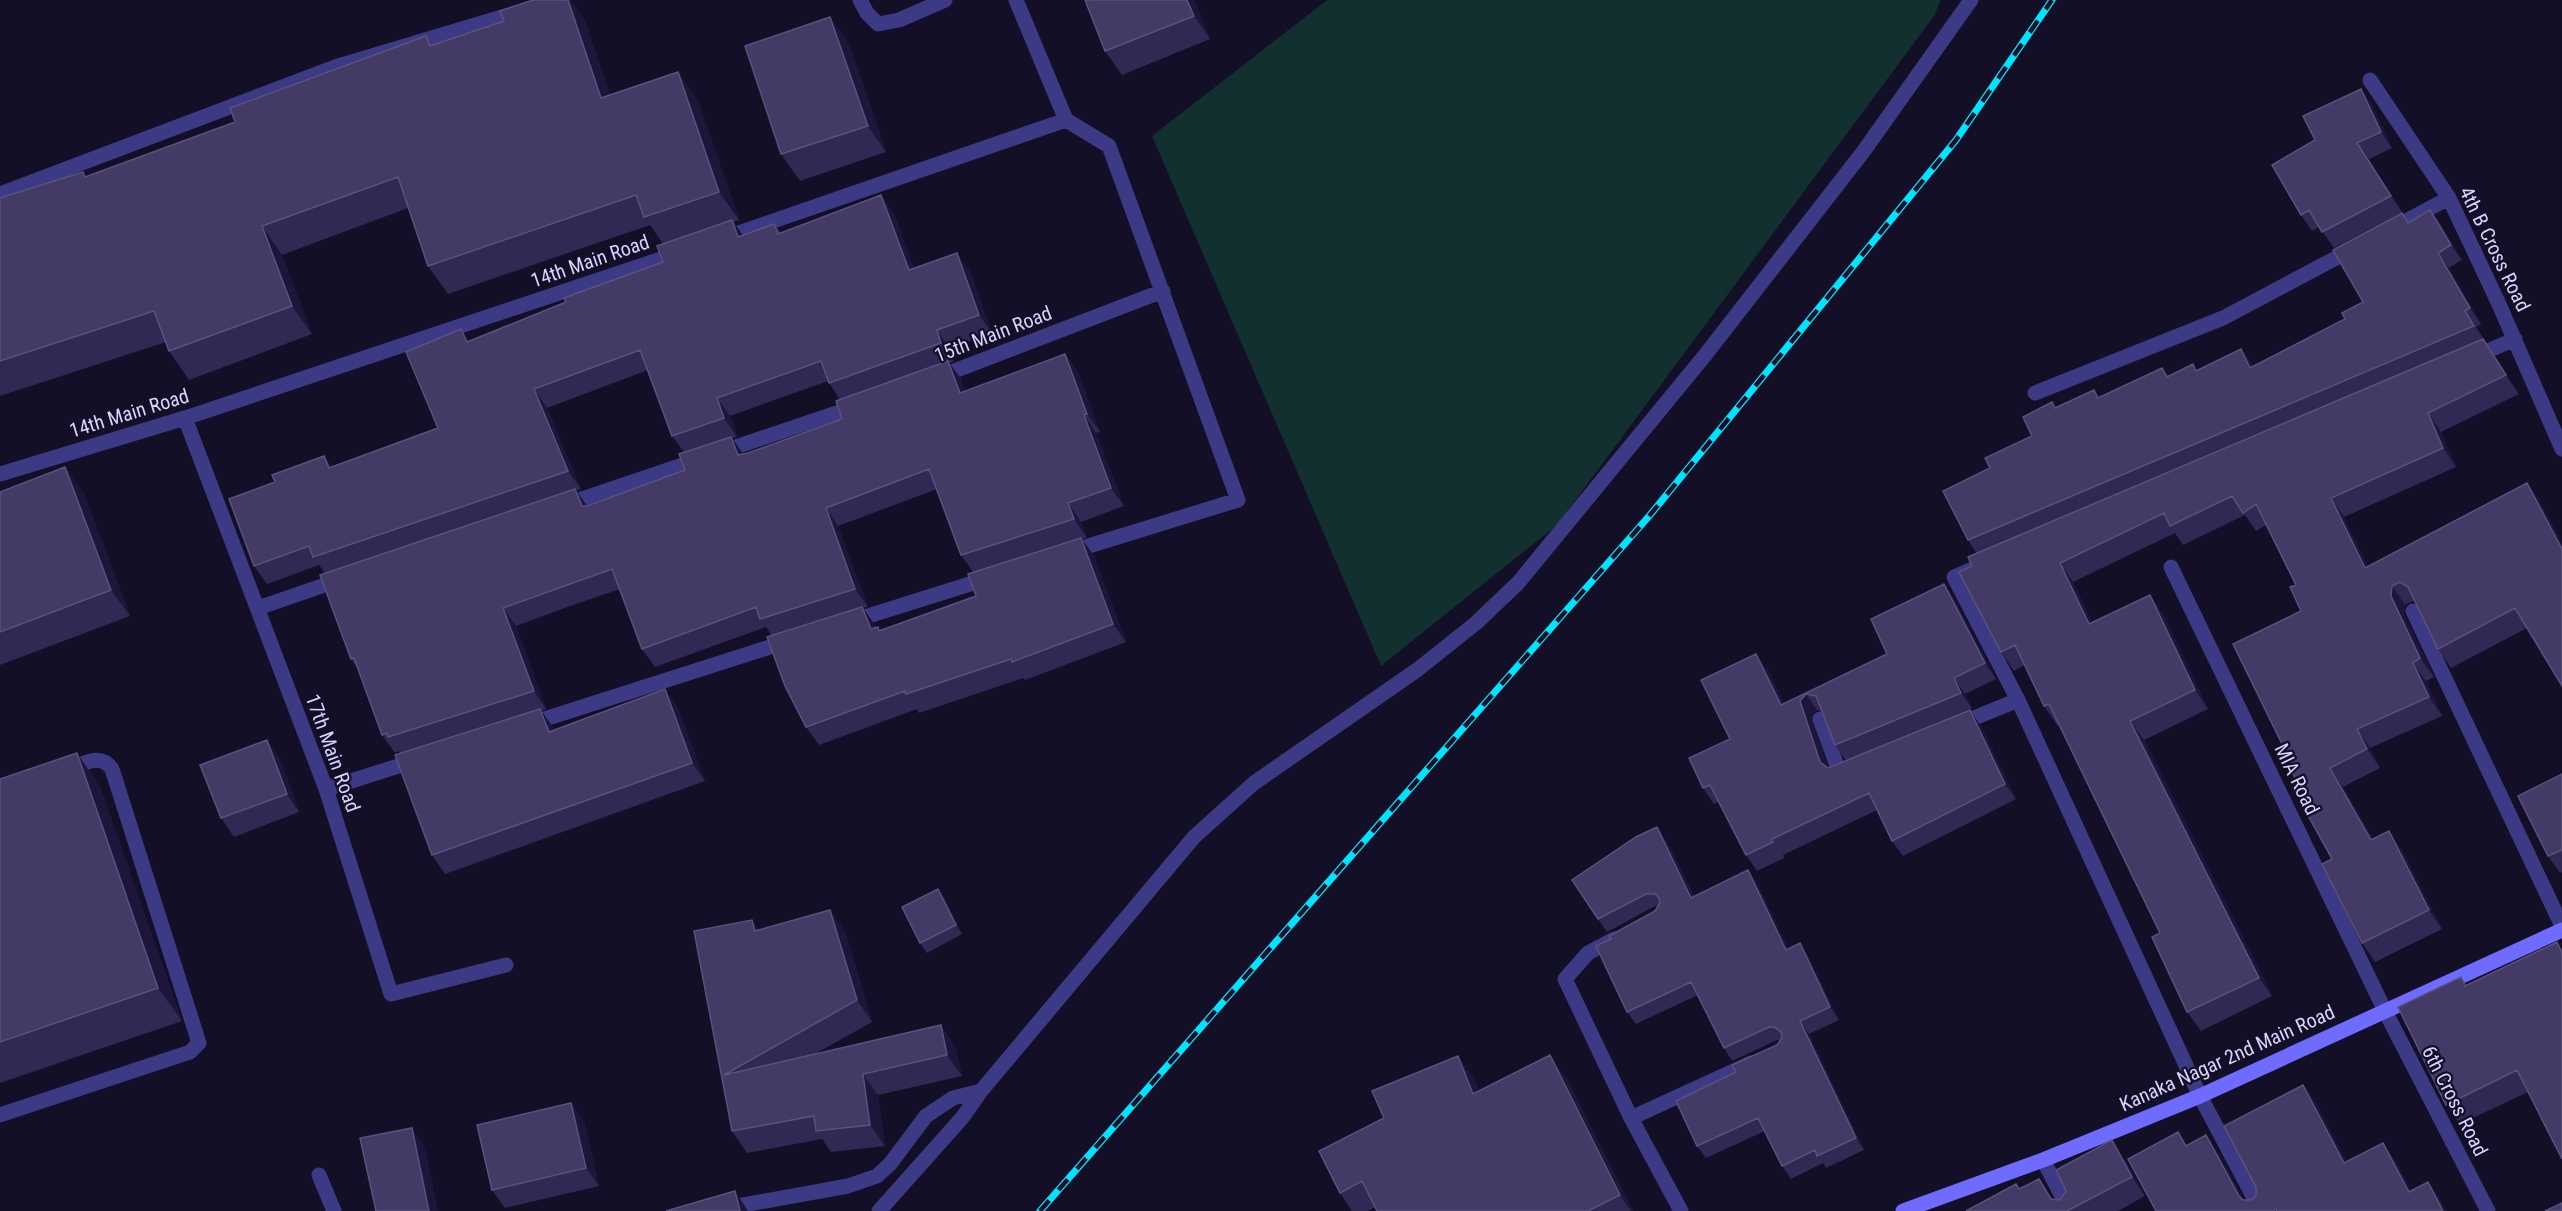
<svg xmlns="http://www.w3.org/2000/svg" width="2562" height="1211" viewBox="0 0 2562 1211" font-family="'Roboto Condensed',sans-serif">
  <rect width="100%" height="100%" fill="#130f26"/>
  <!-- green -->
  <path fill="#12302f" d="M 1327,0 L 1941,0 L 1934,16 L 1557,525 L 1381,666 L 1152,136 Z"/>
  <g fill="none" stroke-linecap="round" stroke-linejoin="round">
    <!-- street -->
    <path stroke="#3d3a85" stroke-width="15" d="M 860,0 L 867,13 L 878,24 L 899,20 L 945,0
      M 2370,80 L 2449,198 L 2498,302 L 2562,449
      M 1066,120 L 1109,146 L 1238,500 L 1069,552
      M 0,194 L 335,67 L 559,0
      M 2391,229 L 2449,198
      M 721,239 L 1066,120 L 1016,0
      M 2474,357 L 2515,339
      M 936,378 L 1163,291
      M 2035,393 L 2223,318 L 2353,249
      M 185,418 L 326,789 L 391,994 L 506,965
      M 0,474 L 185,418 L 682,252
      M 564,505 L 857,406
      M 1979,566 L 1954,577 L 2018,700 L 2200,1096 L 2261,1211
      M 2171,567 L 2385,1011 L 2488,1211
      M 258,608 L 342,579
      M 2413,611 L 2562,926
      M 849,622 L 989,578
      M 1820,719 L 1840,774 L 1849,770
      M 529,724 L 789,641
      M 1957,725 L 2018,700
      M 326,789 L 417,760
      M 1614,939 L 1588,953 L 1565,979 L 1631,1118 L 1681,1211
      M 0,1115 L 190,1052 L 199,1043 L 112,769 C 100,752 82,764 67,771
      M 1631,1118 L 1751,1063
      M 2043,1160 L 2070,1211
      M 319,1175 L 334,1211
      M 710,1211 L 848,1186 L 877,1176 L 890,1164 L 926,1116 L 953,1098 L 981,1091
      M 879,1211 L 962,1118 L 981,1091 L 1194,837 L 1254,783 L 1417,670 L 1476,623 L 1518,583 L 1706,354 L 1863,152 L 1971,0"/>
    <!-- secondary -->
    <path stroke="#6f6bff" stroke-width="15" d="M 1903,1211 L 2043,1160 L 2200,1096 L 2562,930"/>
    <!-- rail casing -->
    <g stroke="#00e5ff" stroke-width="7">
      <path id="rail" d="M 1040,1211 L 1650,515 L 1956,140 L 2052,0"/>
    </g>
    <!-- rail -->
    <use href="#rail" stroke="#130f26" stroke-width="4.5" stroke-dasharray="14" stroke-linecap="butt"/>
  </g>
  <!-- wall -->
  <path fill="#312854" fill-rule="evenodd" d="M 1085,0 L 1194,0 L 1210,39 L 1122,75 L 1105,51 Z
    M 584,18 L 610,95 L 678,72 L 698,101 L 739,220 L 734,222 L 743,235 L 774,224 L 781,233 L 894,214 L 914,268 L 970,271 L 992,333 L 950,349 L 954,361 L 949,363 L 961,379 L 965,391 L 1065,354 L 1078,372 L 1100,432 L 1096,433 L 1124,506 L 1081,522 L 1087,538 L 1082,539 L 1094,556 L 1126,642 L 1025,680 L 1023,678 L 919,713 L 917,709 L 819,745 L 806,727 L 772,636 L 766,627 L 655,667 L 642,649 L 620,589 L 573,605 L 516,626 L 546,709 L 541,711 L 554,730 L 678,708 L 705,781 L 445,874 L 432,855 L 400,753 L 399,751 L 395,753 L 382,735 L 358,669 L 351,659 L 325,573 L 319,565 L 267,584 L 254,566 L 275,482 L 324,456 L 332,467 L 438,428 L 469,341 L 663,262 L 663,244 L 650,225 L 448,294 L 428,266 L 408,208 L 282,255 L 312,334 L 189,380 L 169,351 L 166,342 L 0,396 L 0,198 L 87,177 L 235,122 L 433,45 ZM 648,370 L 672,436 L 684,452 L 685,470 L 587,506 L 576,491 L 581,489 L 547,408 ZM 828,381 L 840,400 L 842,419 L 743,454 L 732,438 L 737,437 L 730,416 ZM 937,489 L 961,555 L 973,572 L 976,596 L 880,630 L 878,627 L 876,627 L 863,608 L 868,607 L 838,526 Z
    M 849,43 L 886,152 L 800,181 L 781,154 Z
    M 2372,105 L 2392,148 L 2369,159 L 2402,212 L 2334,248 L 2319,227 L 2312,231 L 2301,215 Z
    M 2430,210 L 2441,225 L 2462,260 L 2449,268 L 2481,324 L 2476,327 L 2485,341 L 2484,342 L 2519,394 L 2441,432 L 2456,467 L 2344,517 L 2368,567 L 2527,483 L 2540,502 L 2562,543 L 2562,686 L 2527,628 L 2451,668 L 2438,649 L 2416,603 L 2413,601 L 2405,605 L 2404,615 L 2434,677 L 2426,681 L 2442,716 L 2370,748 L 2380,768 L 2343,787 L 2373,839 L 2402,850 L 2442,929 L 2375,962 L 2362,943 L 2332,859 L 2283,746 L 2301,611 L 2296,585 L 2266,525 L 2256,531 L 2245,515 L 2183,545 L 2175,533 L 2073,582 L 2092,622 L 2150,595 L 2163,614 L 2208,709 L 2144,740 L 2272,996 L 2201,1031 L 2187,1012 L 2160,933 L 2059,724 L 2057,725 L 2044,706 L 2025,665 L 2014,671 L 2001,652 L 1972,566 L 1977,554 L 1968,540 L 1990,468 L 2032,436 L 2052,402 L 2056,408 L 2100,397 L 2162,368 L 2168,376 L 2197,370 L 2241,349 L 2253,366 L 2345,319 L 2363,302 L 2408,223 Z
    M 65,467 L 84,494 L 130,616 L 0,665 L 0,492 Z
    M 1944,584 L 1955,600 L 1996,679 L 1965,694 L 1972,708 L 1872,750 L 1981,726 L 2016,799 L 1903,856 L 1892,841 L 1877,810 L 1783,855 L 1784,858 L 1757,871 L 1746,855 L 1718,802 L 1714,804 L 1703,788 L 1767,669 L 1784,704 L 1887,654 ZM 1817,710 L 1821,711 L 1835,745 L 1846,761 L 1828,768 L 1811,717 Z
    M 77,753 L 100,787 L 182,1021 L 0,1083 L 0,779 Z
    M 280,759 L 299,812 L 234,837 L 221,818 Z
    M 2562,774 L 2562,872 L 2560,873 L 2548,856 Z
    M 1666,840 L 1694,897 L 1757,883 L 1788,949 L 1808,956 L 1839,1020 L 1809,1034 L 1864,1150 L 1826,1168 L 1823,1163 L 1791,1179 L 1782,1166 L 1765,1131 L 1706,1158 L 1697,1146 L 1736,1072 L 1777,1045 L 1780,1040 L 1777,1040 L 1732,1061 L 1724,1048 L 1698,995 L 1636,1024 L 1627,1012 L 1611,939 L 1655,911 L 1658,906 L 1655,906 L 1607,932 L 1598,919 Z
    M 938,889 L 944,898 L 962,934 L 927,953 L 920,943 Z
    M 759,930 L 845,931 L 872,1022 L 813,1055 L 955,1046 L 962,1076 L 878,1095 L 885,1146 L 831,1152 L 822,1139 L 747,1153 L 732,1131 L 694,931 Z
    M 2562,949 L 2528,1092 L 2460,1124 L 2446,1105 L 2461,977 L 2466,985 Z
    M 1567,1079 L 1633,1211 L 1377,1211 L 1375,1207 L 1368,1211 L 1352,1211 L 1340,1193 L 1384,1118 L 1475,1080 L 1479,1091 Z
    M 571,1103 L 584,1121 L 599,1186 L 505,1208 L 492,1190 Z
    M 2125,1160 L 2145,1196 L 2118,1211 L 1966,1211 L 2016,1184 L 2019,1189 L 2053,1199 L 2060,1200 Z"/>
  <!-- shaded-wall -->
  <path fill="#1d163a" d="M 568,0 L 571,0 L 584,18 L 621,127 L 601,98 Z
    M 1187,0 L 1194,0 L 1210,39 L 1194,16 Z
    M 830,17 L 849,43 L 886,152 L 868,126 Z
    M 678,72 L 698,101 L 739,220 L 719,192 Z
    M 2361,89 L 2372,105 L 2392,148 L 2381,132 Z
    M 2357,143 L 2369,159 L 2402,212 L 2391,196 Z
    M 881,195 L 894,214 L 922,289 L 909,270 Z
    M 2430,210 L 2441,225 L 2462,260 L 2451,245 Z
    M 732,220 L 745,239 L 738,237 Z
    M 262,226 L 282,255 L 312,334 L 292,306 Z
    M 957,253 L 970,271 L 992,333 L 979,315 Z
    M 2438,253 L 2449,268 L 2481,324 L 2470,308 Z
    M 461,329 L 474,348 L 467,342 Z
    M 937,330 L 950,349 L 954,361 L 941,343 Z
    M 2483,339 L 2496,358 L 2519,394 L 2506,375 Z
    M 2241,349 L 2252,364 L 2261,383 L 2250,368 Z
    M 1065,354 L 1078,372 L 1100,432 L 1087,414 Z
    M 948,361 L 961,379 L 973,411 L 960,393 Z
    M 534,389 L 547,408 L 581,489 L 568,471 Z
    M 717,398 L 730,416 L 737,437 L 724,418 Z
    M 2428,413 L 2441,432 L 2456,467 L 2443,448 Z
    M 1084,415 L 1096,433 L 1124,506 L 1111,488 Z
    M 731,437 L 744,455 L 738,455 Z
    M 324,456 L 337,474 L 329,468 Z
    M 65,467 L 84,494 L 130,616 L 111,590 Z
    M 2527,483 L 2540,502 L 2562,543 L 2562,549 Z
    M 575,489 L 588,507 L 582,506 Z
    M 2331,498 L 2344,517 L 2378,587 L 2365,568 Z
    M 1068,503 L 1081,522 L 1087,538 L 1074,519 Z
    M 826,508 L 838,526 L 868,607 L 855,589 Z
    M 1081,538 L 1094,556 L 1126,642 L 1113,624 Z
    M 2060,563 L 2073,582 L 2102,643 L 2089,624 Z
    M 1944,584 L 1955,600 L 1996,679 L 1985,663 Z
    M 2392,586 L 2405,605 L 2404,615 L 2434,677 L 2420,658 L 2391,596 Z
    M 2150,595 L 2163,614 L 2208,709 L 2195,690 Z
    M 862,607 L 875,625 L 883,648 L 871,629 Z
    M 503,608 L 516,626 L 546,709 L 534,691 Z
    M 1756,654 L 1767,669 L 1792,721 L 1781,705 Z
    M 2413,663 L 2426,681 L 2442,716 L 2429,697 Z
    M 1954,678 L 1965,694 L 1972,708 L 1961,693 Z
    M 665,689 L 678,708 L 705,781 L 692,763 Z
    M 1806,694 L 1817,710 L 1811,717 L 1831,777 L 1820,762 L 1800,701 Z
    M 540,709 L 553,727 L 562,750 L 549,732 Z
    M 1970,710 L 1981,726 L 2016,799 L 2005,784 Z
    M 2130,721 L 2144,740 L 2272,996 L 2259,978 Z
    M 2357,729 L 2370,748 L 2380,768 L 2367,749 Z
    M 267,740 L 280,759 L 299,812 L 287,794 Z
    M 77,753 L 100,787 L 182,1021 L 158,988 Z
    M 2330,768 L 2343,787 L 2384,859 L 2371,840 Z
    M 1657,827 L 1666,840 L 1700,911 L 1691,898 Z
    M 2389,831 L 2402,850 L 2442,929 L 2429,910 Z
    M 1748,870 L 1757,883 L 1795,962 L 1786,950 Z
    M 938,889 L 944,898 L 962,934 L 956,925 Z
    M 830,910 L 845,931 L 872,1022 L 857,1000 Z
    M 752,920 L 767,941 L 755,931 Z
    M 1800,943 L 1808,956 L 1839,1020 L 1830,1007 Z
    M 1800,1021 L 1809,1034 L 1864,1150 L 1856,1138 Z
    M 941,1025 L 955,1046 L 962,1076 L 947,1055 Z
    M 1550,1055 L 1567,1079 L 1633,1211 L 1631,1211 L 1620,1195 Z
    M 1458,1056 L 1475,1080 L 1490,1118 L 1473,1094 Z
    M 863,1074 L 878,1095 L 885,1146 L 870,1125 Z
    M 2303,1085 L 2317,1104 L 2358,1183 L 2344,1163 Z
    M 571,1103 L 584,1121 L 599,1186 L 586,1168 Z
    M 412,1128 L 425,1146 L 438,1211 L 429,1211 Z
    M 2206,1135 L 2220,1155 L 2250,1211 L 2239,1196 Z
    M 2112,1140 L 2125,1160 L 2145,1196 L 2132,1177 Z
    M 2383,1143 L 2397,1163 L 2422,1211 L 2409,1192 Z
    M 2039,1179 L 2052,1198 L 2060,1211 L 2051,1199 Z
    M 2428,1182 L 2442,1202 L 2447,1211 L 2443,1211 Z
    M 735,1191 L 748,1211 L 740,1211 Z"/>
  <!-- building -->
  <path fill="#433a66" stroke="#5a527e" stroke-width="1.5" d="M 533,0 L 568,0 L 601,98 L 678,72 L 719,192 L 644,217 L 636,195 L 428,266 L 398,177 L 262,226 L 292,306 L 169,351 L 154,311 L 0,361 L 0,198 L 83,172 L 85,177 L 235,122 L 230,108 L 426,36 L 430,46 L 504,21 L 500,11 Z
    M 1085,0 L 1187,0 L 1194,16 L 1105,51 Z
    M 830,17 L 868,126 L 781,154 L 745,46 Z
    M 2361,89 L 2381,132 L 2357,143 L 2391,196 L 2322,232 L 2309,210 L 2301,215 L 2272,165 L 2315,140 L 2303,116 Z
    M 881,195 L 909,270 L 957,253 L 979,315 L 937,330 L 941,343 L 829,383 L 821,361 L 717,398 L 724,418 L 672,436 L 640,350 L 534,389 L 568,471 L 313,557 L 309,546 L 254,566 L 229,499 L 275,482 L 272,475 L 324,456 L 329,468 L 438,428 L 406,352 L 461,329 L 467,342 L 566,302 L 564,298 L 663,262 L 657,246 L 732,220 L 738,237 L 774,224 L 778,234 Z
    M 2430,210 L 2451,245 L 2438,253 L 2470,308 L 2465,311 L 2474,326 L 1968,540 L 1943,491 L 1990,468 L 1985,458 L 2032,436 L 2023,417 L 2052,402 L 2055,408 L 2094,390 L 2098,398 L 2162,368 L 2167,377 L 2193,364 L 2196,371 L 2241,349 L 2250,368 L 2345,319 L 2342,313 L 2363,302 L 2333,250 L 2402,213 L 2408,223 Z
    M 2483,339 L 2506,375 L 2428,413 L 2443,448 L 2331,498 L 2365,568 L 2527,483 L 2562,549 L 2562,686 L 2515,608 L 2438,649 L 2408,587 L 2400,582 L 2392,586 L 2391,596 L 2420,658 L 2413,663 L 2429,697 L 2357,729 L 2367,749 L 2330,768 L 2371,840 L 2389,831 L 2429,910 L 2362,943 L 2322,864 L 2332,859 L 2301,803 L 2306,801 L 2280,747 L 2283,746 L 2233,644 L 2301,611 L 2290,587 L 2296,585 L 2256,504 L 2243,513 L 2232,496 L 2170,526 L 2164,513 L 2060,563 L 2089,624 L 2150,595 L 2195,690 L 2130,721 L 2259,978 L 2187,1012 L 2152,937 L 2160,933 L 2049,704 L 2044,706 L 2015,645 L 2001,652 L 1959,572 L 1972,566 L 1968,557 Z
    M 1065,354 L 1087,414 L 1084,415 L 1111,488 L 1068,503 L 1074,519 L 961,555 L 929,469 L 826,508 L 855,589 L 760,619 L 756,607 L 642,649 L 612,569 L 503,608 L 534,691 L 388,737 L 387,733 L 382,735 L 354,658 L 351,659 L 320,575 L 575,489 L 582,506 L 587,506 L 685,470 L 679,454 L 731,437 L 738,455 L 748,453 L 842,419 L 836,401 L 948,361 L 960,393 Z
    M 65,467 L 111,590 L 0,632 L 0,492 Z
    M 1081,538 L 1113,624 L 1012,662 L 1011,659 L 906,694 L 905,691 L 806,727 L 785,686 L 767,637 L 862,607 L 871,629 L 878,627 L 879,631 L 976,596 L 968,574 Z
    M 1944,584 L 1985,663 L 1954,678 L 1961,693 L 1835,745 L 1816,696 L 1806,694 L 1800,701 L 1820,762 L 1828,768 L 1970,710 L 2005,784 L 1892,841 L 1869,793 L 1772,839 L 1773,842 L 1746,855 L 1710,785 L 1703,788 L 1689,758 L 1730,739 L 1701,680 L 1756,654 L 1781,705 L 1887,654 L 1871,619 Z
    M 665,689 L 692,763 L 432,855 L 395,755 L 540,709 L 549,732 Z
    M 267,740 L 287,794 L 221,818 L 200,765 Z
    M 77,753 L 158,988 L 0,1042 L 0,779 Z
    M 2562,774 L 2562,850 L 2548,856 L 2518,796 Z
    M 1657,827 L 1691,898 L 1748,870 L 1786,950 L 1800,943 L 1830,1007 L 1800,1021 L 1856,1138 L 1817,1156 L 1815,1150 L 1782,1166 L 1758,1118 L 1697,1146 L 1676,1101 L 1736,1072 L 1732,1065 L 1777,1045 L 1782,1038 L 1781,1032 L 1774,1027 L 1769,1027 L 1724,1048 L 1691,982 L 1627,1012 L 1596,946 L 1611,939 L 1609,936 L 1655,911 L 1660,903 L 1659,898 L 1655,894 L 1646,894 L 1598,919 L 1572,880 L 1636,837 Z
    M 938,889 L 956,925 L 920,943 L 902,907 Z
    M 830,910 L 857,1000 L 724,1075 L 941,1025 L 947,1055 L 863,1074 L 870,1125 L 816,1131 L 814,1116 L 732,1131 L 694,931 L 752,920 L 755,931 Z
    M 2557,942 L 2562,953 L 2562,1159 L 2517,1070 L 2446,1105 L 2398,1007 L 2461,977 L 2465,986 Z
    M 1550,1055 L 1620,1195 L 1588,1211 L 1377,1211 L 1362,1181 L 1340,1193 L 1319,1151 L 1384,1118 L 1372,1091 L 1458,1056 L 1473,1094 Z
    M 2303,1085 L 2344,1163 L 2383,1143 L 2409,1192 L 2428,1182 L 2443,1211 L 2277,1211 L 2276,1209 L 2273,1211 L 2156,1211 L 2128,1159 L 2178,1132 L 2186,1146 L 2206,1135 L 2239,1196 L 2243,1200 L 2251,1200 L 2256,1196 L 2256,1187 L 2224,1126 Z
    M 571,1103 L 586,1168 L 492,1190 L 477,1125 Z
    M 412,1128 L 429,1211 L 376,1211 L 360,1138 Z
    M 2112,1140 L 2132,1177 L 2067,1211 L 1966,1211 L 2016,1184 L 2019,1189 L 2039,1179 L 2051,1199 L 2060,1200 L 2066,1191 L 2056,1170 Z
    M 735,1191 L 740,1211 L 666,1211 Z
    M 2562,1203 L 2562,1211 L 2545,1211 Z"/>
  <g text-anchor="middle" stroke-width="4.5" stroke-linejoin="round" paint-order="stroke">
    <!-- street labels -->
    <g font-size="20" fill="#d9d4ff" stroke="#130f26">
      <text transform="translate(2495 249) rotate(64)" y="7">4th B Cross Road</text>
      <text transform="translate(590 261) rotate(-19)" y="7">14th Main Road</text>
      <text transform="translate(993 334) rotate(-21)" y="7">15th Main Road</text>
      <text transform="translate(129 413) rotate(-17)" y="7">14th Main Road</text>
      <text transform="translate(333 753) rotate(70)" y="7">17th Main Road</text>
      <text transform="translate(2297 779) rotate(64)" y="7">MIA Road</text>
      <text transform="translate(2227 1058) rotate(-24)" y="7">Kanaka Nagar 2nd Main Road</text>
      <text transform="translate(2455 1101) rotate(63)" y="7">6th Cross Road</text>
    </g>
  </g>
</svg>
